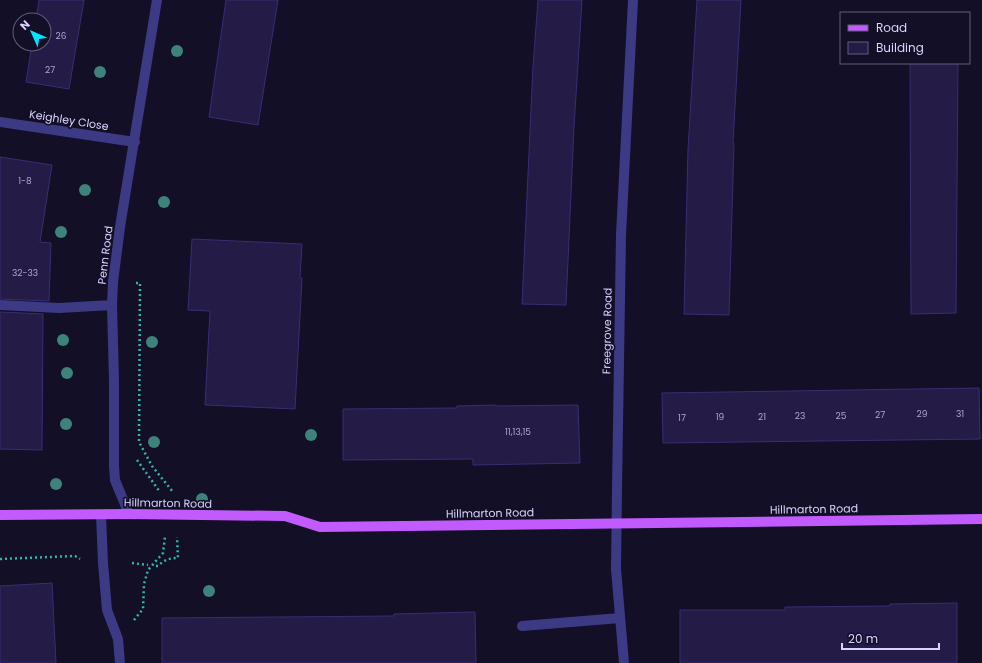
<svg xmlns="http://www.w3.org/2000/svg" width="982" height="663" viewBox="0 0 982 663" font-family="Poppins,sans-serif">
  <rect width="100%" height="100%" fill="#130f26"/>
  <!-- building -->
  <path fill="#241b47" stroke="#3b2d73" d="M 39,0 L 84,0 L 69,89 L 26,82 L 32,44 L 44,44 L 44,20 L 36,20 Z
    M 226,0 L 278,0 L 258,125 L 209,117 Z
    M 538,0 L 582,0 L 574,127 L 566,305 L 522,304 L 533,66 Z
    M 697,0 L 741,0 L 733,143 L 734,143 L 729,315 L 684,314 L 688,149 Z
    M 910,63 L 958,63 L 956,313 L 911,314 Z
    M 0,157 L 52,165 L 40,242 L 51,243 L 49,301 L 0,299 Z
    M 192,239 L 302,244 L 300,278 L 302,278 L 295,409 L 205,405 L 210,311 L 188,310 Z
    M 0,312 L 43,314 L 42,450 L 0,449 Z
    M 979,388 L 980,439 L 663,443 L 662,393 Z
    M 496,405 L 496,406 L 578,405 L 580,463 L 473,465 L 473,459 L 343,460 L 343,409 L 457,408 L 457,406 Z
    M 52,583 L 56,663 L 0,663 L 0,586 Z
    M 957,603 L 957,663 L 680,663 L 680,610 L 785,610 L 785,607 L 890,606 L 890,604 Z
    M 475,612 L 476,663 L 162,663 L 162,618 L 394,616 L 394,614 Z"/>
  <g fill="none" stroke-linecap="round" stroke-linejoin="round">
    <!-- path -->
    <path stroke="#2fb8b0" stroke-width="2.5" stroke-dasharray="2 3" stroke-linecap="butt" d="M 136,283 L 140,283 L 139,442 L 152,466 L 173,492
      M 137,460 L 160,492
      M 0,559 L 75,556 L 80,559
      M 132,563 L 148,565
      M 156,566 L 158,566 C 164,560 169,558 178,558 L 177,537
      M 134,620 L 143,609 L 144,584 L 148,570 L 163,553 L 165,537"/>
    <!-- minor -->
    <path stroke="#3d3a85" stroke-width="10" d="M 0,122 L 135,142
      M 0,305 L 59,308 L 112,305
      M 129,514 L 115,480 L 114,466 L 114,381 L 112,305 L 113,282 L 120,227 L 157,0
      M 101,515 L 103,563 L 107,610 L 118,639 L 120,663
      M 522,626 L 620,618
      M 624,663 L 616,569 L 617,489 L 621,235 L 633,0"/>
    <!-- major -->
    <path stroke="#c25bff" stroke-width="10" d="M 0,515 L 129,514 L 285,516 L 320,527 L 982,519"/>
  </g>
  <!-- trees -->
  <g fill="#3d827b">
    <circle cx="177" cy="51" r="6"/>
    <circle cx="100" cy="72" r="6"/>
    <circle cx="85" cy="190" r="6"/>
    <circle cx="164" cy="202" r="6"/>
    <circle cx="61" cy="232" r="6"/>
    <circle cx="63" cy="340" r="6"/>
    <circle cx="152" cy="342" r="6"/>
    <circle cx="67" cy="373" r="6"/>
    <circle cx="66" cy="424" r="6"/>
    <circle cx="311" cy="435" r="6"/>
    <circle cx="154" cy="442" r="6"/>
    <circle cx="56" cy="484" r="6"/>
    <circle cx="202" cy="499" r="6"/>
    <circle cx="209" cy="591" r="6"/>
  </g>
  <g text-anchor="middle" stroke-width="3.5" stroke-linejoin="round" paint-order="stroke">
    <!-- number labels -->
    <g font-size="9" fill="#aca6d1">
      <text x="61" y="39">26</text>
      <text x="50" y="73">27</text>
      <text x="25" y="184">1-8</text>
      <text x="25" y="276">32-33</text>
      <text x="922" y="417">29</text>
      <text x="960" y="417">31</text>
      <text x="880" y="418">27</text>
      <text x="800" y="419">23</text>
      <text x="841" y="419">25</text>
      <text x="720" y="420">19</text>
      <text x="762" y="420">21</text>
      <text x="682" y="421">17</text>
      <text x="518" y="435">11,13,15</text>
    </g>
    <!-- street labels -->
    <g font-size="11" fill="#d9d4ff" stroke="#130f26">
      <text transform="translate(69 120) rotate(9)" y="4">Keighley Close</text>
      <text transform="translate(105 255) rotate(-83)" y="4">Penn Road</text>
      <text transform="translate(607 331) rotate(-89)" y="4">Freegrove Road</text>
      <text transform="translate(168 503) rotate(1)" y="4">Hillmarton Road</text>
      <text transform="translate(814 509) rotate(-1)" y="4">Hillmarton Road</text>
      <text transform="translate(490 513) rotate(-1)" y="4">Hillmarton Road</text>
    </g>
  </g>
  <!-- legend -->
  <rect x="840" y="12" width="130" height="52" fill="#130f26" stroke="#625e7d"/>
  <rect x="848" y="25" width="20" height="6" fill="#c25bff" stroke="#625e7d"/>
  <text x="876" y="32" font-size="12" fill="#d9d4ff">Road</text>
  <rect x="848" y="42" width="20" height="12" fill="#241b47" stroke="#625e7d"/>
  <text x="876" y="52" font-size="12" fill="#d9d4ff">Building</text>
  <!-- north arrow -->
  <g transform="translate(32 32) rotate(315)"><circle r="19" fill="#130f26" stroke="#625e7d"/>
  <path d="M0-3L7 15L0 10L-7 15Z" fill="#00e5ff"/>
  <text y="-6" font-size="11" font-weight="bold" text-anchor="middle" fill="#d9d4ff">N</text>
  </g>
  <!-- scale -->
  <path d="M842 643v6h97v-6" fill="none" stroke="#d9d4ff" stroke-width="2"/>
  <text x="848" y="643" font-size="12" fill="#d9d4ff" stroke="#130f26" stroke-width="3" paint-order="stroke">20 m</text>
</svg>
